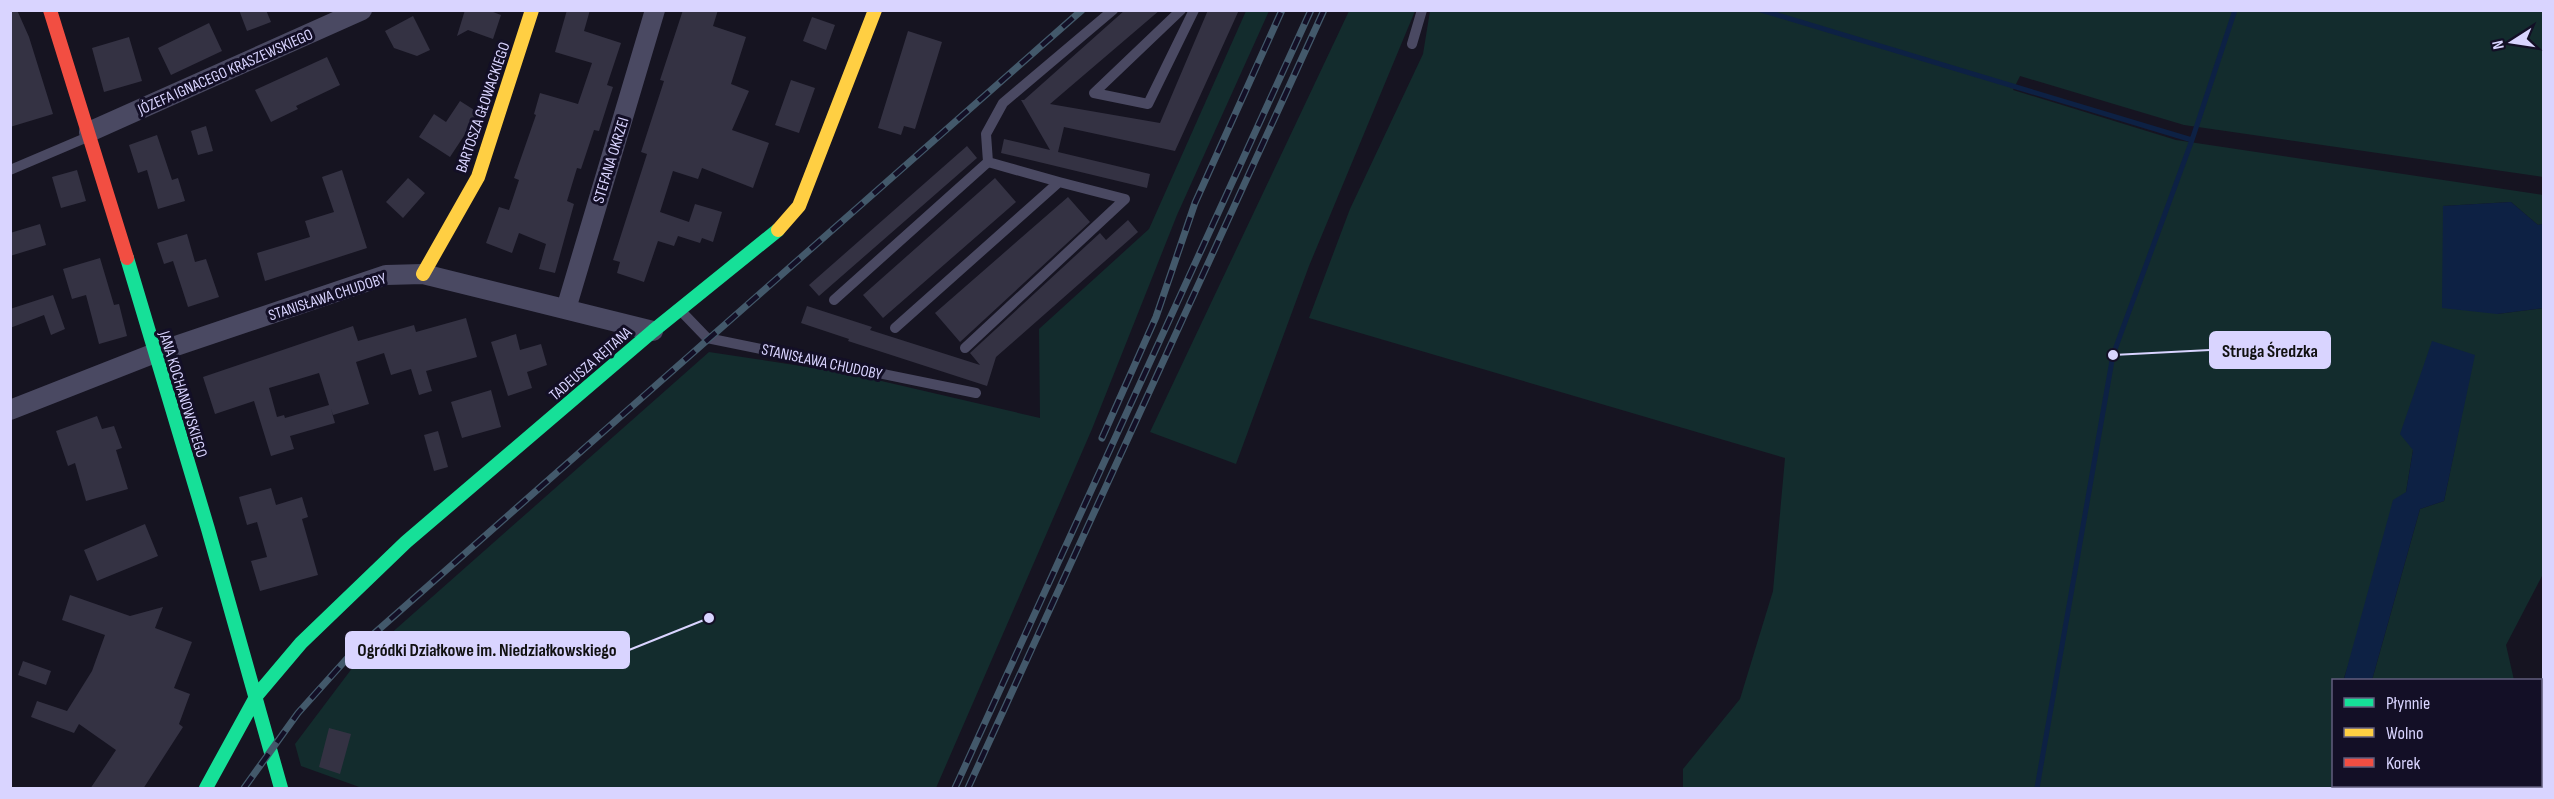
<svg xmlns="http://www.w3.org/2000/svg" width="2554" height="799" viewBox="0 0 2554 799" font-family="'Sofia Sans Condensed',sans-serif">
  <rect width="100%" height="100%" fill="#161421"/>
  <!-- green -->
  <path fill="#132c2d" d="M 1246,11 L 1269,11 L 1177,215 L 1092,429 L 936,788 L 362,788 L 301,766 L 295,744 L 353,667 L 709,352 L 847,373 L 1040,418 L 1039,329 L 1149,229 Z
    M 1349,11 L 1415,11 L 1309,266 L 1236,464 L 1150,432 Z
    M 1430,11 L 2543,11 L 2543,177 L 2184,125 L 2020,76 L 2013,90 L 2176,140 L 2543,195 L 2543,224 L 2538,225 L 2511,202 L 2443,206 L 2497,314 L 2543,308 L 2543,574 L 2506,645 L 2514,680 L 2372,680 L 2420,509 L 2444,501 L 2474,355 L 2413,450 L 2406,492 L 2344,678 L 2365,680 L 2334,680 L 2334,786 L 2538,786 L 2538,788 L 1683,788 L 1683,769 L 1740,699 L 1773,591 L 1785,458 L 1309,318 L 1350,209 L 1423,54 Z"/>
  <!-- water -->
  <path fill="#0d2144" d="M 2511,202 L 2538,225 L 2543,224 L 2543,308 L 2497,314 L 2442,308 L 2443,206 Z
    M 2432,341 L 2475,355 L 2444,501 L 2420,509 L 2372,680 L 2344,679 L 2393,500 L 2406,492 L 2413,450 L 2400,434 Z"/>
  <g fill="none" stroke-linecap="round" stroke-linejoin="round">
    <!-- stream -->
    <path stroke="#0d2144" stroke-width="5" d="M 1761,10 L 2192,140
      M 2037,788 L 2113,355 L 2192,140 L 2235,10"/>
  </g>
  <!-- building -->
  <path fill="#343243" fill-rule="evenodd" d="M 10,10 L 17,10 L 29,37 L 53,114 L 10,127 Z
    M 239,10 L 266,10 L 271,22 L 247,31 Z
    M 465,10 L 488,10 L 501,15 L 493,39 L 468,30 L 457,36 Z
    M 567,10 L 590,10 L 584,31 L 621,43 L 607,85 L 613,87 L 599,131 L 594,130 L 581,169 L 577,168 L 567,201 L 574,204 L 555,273 L 539,269 L 546,244 L 519,233 L 512,253 L 486,243 L 499,207 L 509,210 L 519,180 L 514,178 L 536,115 L 534,114 L 540,93 L 578,104 L 592,63 L 555,52 Z
    M 683,10 L 718,10 L 713,26 L 746,37 L 731,84 L 749,91 L 732,130 L 769,143 L 753,188 L 702,168 L 698,179 L 673,171 L 660,212 L 689,222 L 695,204 L 722,212 L 713,242 L 702,238 L 700,243 L 678,236 L 674,246 L 658,241 L 644,282 L 617,273 L 620,262 L 613,260 L 647,154 L 641,152 L 664,81 L 660,80 Z
    M 1125,10 L 1160,10 L 1050,104 L 1160,123 L 1208,10 L 1239,10 L 1175,151 L 1064,127 L 1058,152 L 1150,174 L 1147,188 L 1001,153 L 1004,139 L 1050,150 L 1021,100 L 1024,100 Z
    M 413,16 L 430,50 L 417,56 L 394,48 L 385,31 Z
    M 812,17 L 835,25 L 826,50 L 803,41 Z
    M 209,23 L 222,51 L 171,75 L 158,48 Z
    M 908,31 L 942,42 L 915,129 L 904,126 L 901,135 L 878,128 Z
    M 129,37 L 142,81 L 104,92 L 92,48 Z
    M 327,57 L 340,85 L 296,106 L 298,109 L 271,122 L 255,90 Z
    M 791,80 L 815,88 L 799,133 L 775,125 Z
    M 460,101 L 479,113 L 450,157 L 419,137 L 434,114 L 446,122 Z
    M 206,126 L 213,151 L 198,155 L 191,131 Z
    M 157,135 L 172,180 L 178,178 L 185,201 L 158,209 L 147,170 L 138,173 L 129,145 Z
    M 967,146 L 977,158 L 819,296 L 809,285 Z
    M 77,170 L 86,201 L 61,208 L 52,177 Z
    M 342,170 L 367,248 L 265,281 L 257,253 L 310,237 L 305,221 L 334,212 L 322,177 Z
    M 408,178 L 425,193 L 403,218 L 386,202 Z
    M 995,178 L 1016,202 L 883,318 L 863,295 Z
    M 1068,197 L 1090,222 L 960,342 L 935,313 Z
    M 1128,220 L 1138,232 L 996,357 L 987,386 L 848,341 L 849,339 L 801,323 L 807,306 L 872,327 L 870,330 L 980,365 L 970,353 L 1100,233 L 1106,240 Z
    M 40,224 L 46,245 L 10,256 L 10,233 Z
    M 187,234 L 195,262 L 206,259 L 219,297 L 188,307 L 173,261 L 164,264 L 157,243 Z
    M 100,258 L 114,305 L 119,304 L 127,336 L 99,344 L 86,295 L 72,299 L 63,269 Z
    M 53,295 L 65,329 L 51,335 L 44,315 L 10,328 L 10,309 Z
    M 466,318 L 477,357 L 426,371 L 432,391 L 419,395 L 411,369 L 391,375 L 384,353 L 356,362 L 369,404 L 333,415 L 331,409 L 335,423 L 290,436 L 294,449 L 271,456 L 254,401 L 215,414 L 203,377 L 353,326 L 358,341 L 414,325 L 416,332 ZM 319,373 L 329,405 L 285,418 L 284,415 L 277,417 L 269,388 Z
    M 516,334 L 520,350 L 541,344 L 547,365 L 527,372 L 532,388 L 508,396 L 491,342 Z
    M 491,390 L 501,427 L 462,438 L 451,402 Z
    M 97,416 L 102,429 L 114,426 L 122,448 L 116,450 L 128,489 L 86,501 L 75,463 L 68,466 L 56,431 Z
    M 438,431 L 448,467 L 434,471 L 424,435 Z
    M 271,488 L 276,505 L 302,497 L 308,517 L 302,519 L 318,575 L 260,591 L 251,561 L 267,557 L 257,522 L 247,525 L 239,497 Z
    M 145,524 L 158,556 L 97,581 L 84,550 Z
    M 70,595 L 130,616 L 163,607 L 155,628 L 192,642 L 174,688 L 190,694 L 179,724 L 183,727 L 143,789 L 90,789 L 116,750 L 79,724 L 74,733 L 31,717 L 37,701 L 67,711 L 92,671 L 105,635 L 62,620 Z
    M 23,661 L 51,671 L 46,685 L 18,675 Z
    M 329,728 L 351,734 L 340,774 L 319,767 Z"/>
  <g fill="none" stroke-linecap="round" stroke-linejoin="round">
    <!-- lane -->
    <path stroke="#4a4962" stroke-width="10" d="M 1181,10 L 1094,93 L 1148,104 L 1194,10
      M 1412,44 L 1422,10
      M 10,170 L 90,136
      M 834,300 L 988,162 L 986,134 L 1003,103 L 1113,10
      M 681,311 L 707,338 L 976,393
      M 895,328 L 1059,182 L 988,162
      M 965,348 L 1125,199 L 1059,182"/>
    <!-- street -->
    <path stroke="#4a4962" stroke-width="20" d="M 89,132 L 362,10
      M 566,309 L 655,10
      M 10,410 L 155,353 L 386,275 L 423,274 L 653,331"/>
    <!-- fast -->
    <path stroke="#16e098" stroke-width="14" d="M 127,258 L 208,529 L 281,788
      M 206,788 L 257,695 L 301,643 L 406,542 L 653,331 L 778,230"/>
    <!-- slow -->
    <path stroke="#ffcf43" stroke-width="14" d="M 778,230 L 799,206 L 875,10
      M 423,274 L 478,177 L 532,10"/>
    <!-- jam -->
    <path stroke="#f24e42" stroke-width="14" d="M 50,10 L 127,258"/>
    <!-- rail casing -->
    <g stroke="#43596b" stroke-width="7">
      <path id="rail" d="M 1102,438 L 1156,317 L 1195,203 L 1282,10
        M 244,788 L 298,713 L 352,653 L 1082,10
        M 955,788 L 1311,10
        M 968,788 L 1324,10"/>
    </g>
    <!-- rail -->
    <use href="#rail" stroke="#130f26" stroke-width="4.5" stroke-dasharray="14" stroke-linecap="butt"/>
  </g>
  <g text-anchor="middle" stroke-width="6" stroke-linejoin="round" paint-order="stroke">
    <!-- street labels -->
    <g font-size="16" fill="#d9d4ff" stroke="#130f26">
      <text transform="translate(225 71) rotate(-24)" y="6">JÓZEFA IGNACEGO KRASZEWSKIEGO</text>
      <text transform="translate(482 107) rotate(-71)" y="6">BARTOSZA GŁOWACKIEGO</text>
      <text transform="translate(610 160) rotate(-73)" y="6">STEFANA OKRZEI</text>
      <text transform="translate(327 296) rotate(-18)" y="6">STANISŁAWA CHUDOBY</text>
      <text transform="translate(822 361) rotate(12)" y="6">STANISŁAWA CHUDOBY</text>
      <text transform="translate(590 363) rotate(-41)" y="6">TADEUSZA REJTANA</text>
      <text transform="translate(184 394) rotate(73)" y="6">JANA KOCHANOWSKIEGO</text>
    </g>
  </g>
  <!-- callouts -->
  <path fill="none" stroke="#d9d4ff" stroke-width="2" d="M2113 355L2210 350M709 618L629 650"/>
  <g fill="#d9d4ff" stroke="#130f26" stroke-width="2">
    <circle cx="2113" cy="355" r="6"/>
    <circle cx="709" cy="618" r="6"/>
  </g>
  <g fill="#d9d4ff" stroke="#d9d4ff" stroke-width="2">
    <rect x="2210" y="332" width="120" height="36" rx="6"/>
    <rect x="346" y="632" width="283" height="36" rx="6"/>
  </g>
  <g font-size="18" text-anchor="middle" font-weight="bold" fill="#111">
    <text x="2270" y="357">Struga Średzka</text>
    <text x="487" y="656">Ogródki Działkowe im. Niedziałkowskiego</text>
  </g>
  <!-- border -->
  <rect width="2554" height="799" fill="none" stroke="#d9d4ff" stroke-width="24"/>
  <!-- legend -->
  <rect x="2332" y="679" width="210" height="108" fill="#130f26" stroke="#625e7d" stroke-width="1.5"/>
  <rect x="2344" y="698" width="30" height="9" fill="#16e098" stroke="#625e7d" stroke-width="1.5"/>
  <text x="2386" y="709" font-size="18" fill="#d9d4ff">Płynnie</text>
  <rect x="2344" y="728" width="30" height="9" fill="#ffcf43" stroke="#625e7d" stroke-width="1.5"/>
  <text x="2386" y="739" font-size="18" fill="#d9d4ff">Wolno</text>
  <rect x="2344" y="758" width="30" height="9" fill="#f24e42" stroke="#625e7d" stroke-width="1.5"/>
  <text x="2386" y="769" font-size="18" fill="#d9d4ff">Korek</text>
  <!-- north arrow -->
  <g transform="translate(2512 42) rotate(258)" stroke="#130f26" stroke-width="4.5" paint-order="stroke">
  <path d="M0-4.5L10 22L0 15L-10 22Z" fill="#d9d4ff"/>
  <text y="-9" font-size="16" font-weight="bold" text-anchor="middle" fill="#d9d4ff">N</text>
  </g>
</svg>
